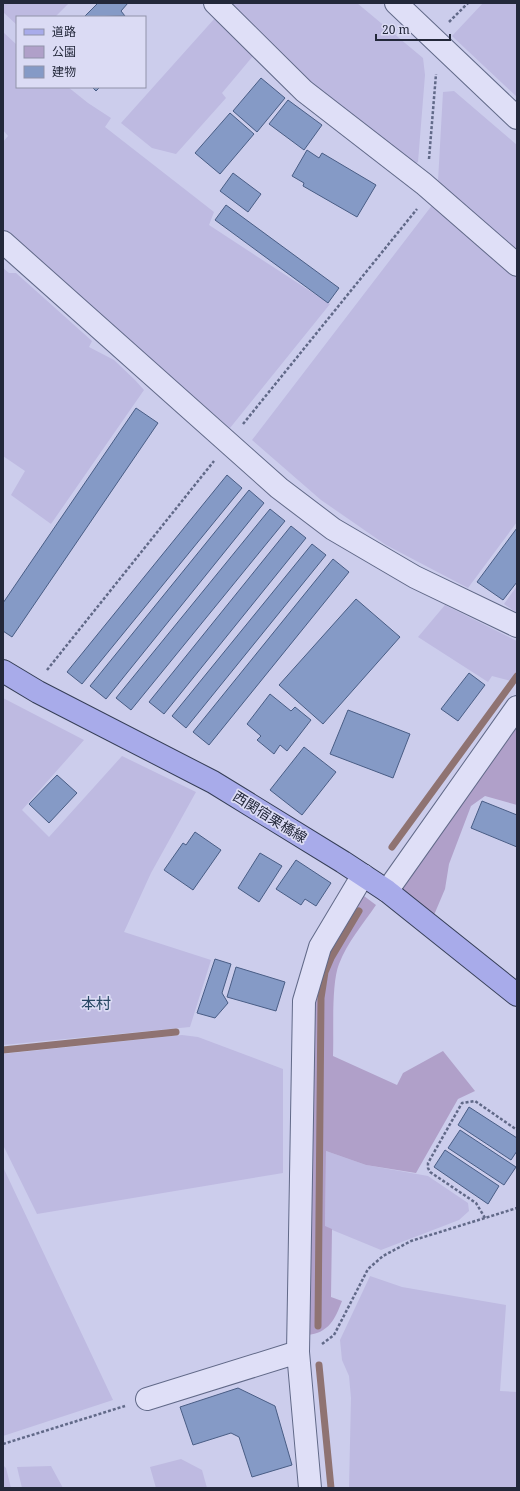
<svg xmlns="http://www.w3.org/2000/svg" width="520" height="1491" viewBox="0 0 520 1491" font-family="'Noto Serif','Noto Sans JP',serif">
  <rect width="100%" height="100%" fill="#cccdec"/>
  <!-- farmland -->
  <path fill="#bebae1" d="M 3,3 L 69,3 L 55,17 L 17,17 L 17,25 L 3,12 Z
    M 228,3 L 357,3 L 423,58 L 425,75 L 418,162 L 412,166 L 314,90 Z
    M 483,3 L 517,3 L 517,97 L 452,36 Z
    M 215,18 L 253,56 L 222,93 L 226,98 L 176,154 L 152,148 L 121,123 Z
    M 3,32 L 17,45 L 17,87 L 68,87 L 88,103 L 111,118 L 105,127 L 214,212 L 209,225 L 330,304 L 230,428 L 3,232 L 3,142 L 8,136 L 3,130 Z
    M 454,91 L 517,145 L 517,255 L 446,196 L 438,181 L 443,92 Z
    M 433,204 L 517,273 L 517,522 L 468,588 L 386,545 L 321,500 L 252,440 Z
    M 3,268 L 9,273 L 16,273 L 92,341 L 89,347 L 114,360 L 135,380 L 144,390 L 51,524 L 11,495 L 25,471 L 3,456 Z
    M 517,586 L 517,613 L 504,604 Z
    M 445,605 L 517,641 L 517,672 L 511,681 L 492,676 L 488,682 L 418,637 Z
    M 3,698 L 84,740 L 22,810 L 49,837 L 122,756 L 196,792 L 151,873 L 124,932 L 211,960 L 190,1027 L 3,1045 Z
    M 182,1035 L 198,1037 L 283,1069 L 283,1173 L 37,1214 L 3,1145 L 3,1054 Z
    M 326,1151 L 366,1165 L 428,1176 L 468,1203 L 469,1211 L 459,1220 L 381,1250 L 325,1227 Z
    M 3,1167 L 113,1400 L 3,1436 Z
    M 370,1276 L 402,1287 L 506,1305 L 500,1391 L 517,1392 L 517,1488 L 349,1488 L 351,1398 L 349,1376 L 342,1360 L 340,1340 Z
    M 181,1459 L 202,1470 L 207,1488 L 156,1488 L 150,1467 Z
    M 3,1465 L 6,1468 L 11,1488 L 3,1488 Z
    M 51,1466 L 63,1488 L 22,1488 L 17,1467 Z"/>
  <!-- green -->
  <path fill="#b0a0c9" d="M 517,727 L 517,805 L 485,796 L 471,806 L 449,864 L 445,889 L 434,915 L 402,889 L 404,883 Z
    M 360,893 L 376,905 C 363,924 347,943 339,964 C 331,984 334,1033 333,1056 L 397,1085 L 403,1073 L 443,1051 L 475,1091 L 458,1099 L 416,1173 L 366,1165 L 326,1151 L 325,1226 L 332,1229 L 331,1297 L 342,1301 C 335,1319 329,1333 307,1335 L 311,1025 L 320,963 Z"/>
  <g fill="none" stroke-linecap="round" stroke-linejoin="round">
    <!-- stream -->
    <path stroke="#8f7372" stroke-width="7" d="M 392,847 L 517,676
      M 3,1050 L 176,1032
      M 318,1326 L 321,998 L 325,972 L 331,958 L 359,911
      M 319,1365 L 331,1488"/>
  </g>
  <!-- building -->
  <path fill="#859ac6" stroke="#495d85" d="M 98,3 L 128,3 L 121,11 L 125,16 L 84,17 Z
    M 261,78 L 285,98 L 257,132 L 233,111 Z
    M 92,87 L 100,87 L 96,91 Z
    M 288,100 L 322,125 L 304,150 L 269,124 Z
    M 230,113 L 254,134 L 220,174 L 195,153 Z
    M 307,150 L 319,158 L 322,153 L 376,185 L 357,217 L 303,186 L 304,183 L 292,176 Z
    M 233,173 L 261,194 L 248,212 L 220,191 Z
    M 226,205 L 339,288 L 328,303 L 215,220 Z
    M 136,408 L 158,423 L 12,637 L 3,631 L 3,603 Z
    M 227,475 L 242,488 L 82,684 L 67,672 Z
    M 249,490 L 264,503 L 106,699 L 90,686 Z
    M 270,509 L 285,521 L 131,710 L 116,698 Z
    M 291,526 L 306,538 L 164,714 L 149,702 Z
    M 517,528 L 517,582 L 503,600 L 477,582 Z
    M 312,544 L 326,555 L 186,728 L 172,716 Z
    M 333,559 L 349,572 L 209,745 L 193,732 Z
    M 356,599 L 400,637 L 323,724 L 279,685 Z
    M 469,673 L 485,685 L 458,721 L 441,709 Z
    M 270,694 L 291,711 L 295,707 L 311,720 L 287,751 L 280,745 L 274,754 L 257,740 L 261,736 L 247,724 Z
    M 348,710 L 410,734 L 393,778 L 330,754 Z
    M 304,747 L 336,772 L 302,815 L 270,790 Z
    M 57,775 L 77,793 L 49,823 L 29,804 Z
    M 482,801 L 517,815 L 517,847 L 471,828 Z
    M 195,832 L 221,850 L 193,890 L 164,870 L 183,843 L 186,845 Z
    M 260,853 L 282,866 L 259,902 L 238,888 Z
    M 296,860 L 331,883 L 316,906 L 305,899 L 301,905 L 276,889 Z
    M 215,959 L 231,964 L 222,993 L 228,1003 L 215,1018 L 197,1013 Z
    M 236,967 L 285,982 L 276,1011 L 227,997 Z
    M 469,1107 L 517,1138 L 517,1151 L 511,1160 L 458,1125 Z
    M 460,1130 L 516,1167 L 504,1185 L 448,1148 Z
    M 445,1150 L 499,1186 L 488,1204 L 434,1167 Z
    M 238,1388 L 275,1406 L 292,1465 L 252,1477 L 239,1437 L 231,1433 L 193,1445 L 180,1407 Z"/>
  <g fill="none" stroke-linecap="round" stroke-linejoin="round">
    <!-- minor casing -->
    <g stroke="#616988" stroke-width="24">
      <path id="minor" d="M 215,3 L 304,91 L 424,184 L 517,265
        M 396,3 L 517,118
        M 3,242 L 279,488 L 333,529 L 415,577 L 517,626
        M 387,891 L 517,707
        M 147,1399 L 298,1352
        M 310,1488 L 298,1352 L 304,1001 L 320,947 L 363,875"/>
    </g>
    <!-- major casing -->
    <g stroke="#343d56" stroke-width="24">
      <path id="major" d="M 3,671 L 38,692 L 213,782 L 343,862 L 387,891 L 517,995"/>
    </g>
    <!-- path -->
    <path stroke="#616988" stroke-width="2.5" stroke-dasharray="3 2" stroke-linecap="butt" d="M 449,22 L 468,3
      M 429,159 L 436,74
      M 243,424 L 417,209
      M 47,670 L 214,461
      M 485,1218 L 476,1203 L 430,1172 L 428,1168 L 428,1163 L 462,1103 L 475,1101 L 517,1130
      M 322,1344 L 334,1335 L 368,1269 L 383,1256 L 411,1241 L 517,1208
      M 3,1444 L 125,1406"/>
    <!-- minor -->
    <use href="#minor" stroke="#dfdff7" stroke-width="22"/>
    <!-- major -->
    <use href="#major" stroke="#a8abea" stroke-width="22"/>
  </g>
  <g text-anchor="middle" stroke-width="3.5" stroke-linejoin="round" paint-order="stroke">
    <!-- street labels -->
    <g font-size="14" fill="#23283a" stroke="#dbdbf4">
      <text transform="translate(270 817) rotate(32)" y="5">西関宿栗橋線</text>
    </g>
    <!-- neighbourhood labels -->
    <g font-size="15" fill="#264663" stroke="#dbdbf4">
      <text x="96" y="1009">本村</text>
    </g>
  </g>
  <!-- border -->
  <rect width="520" height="1491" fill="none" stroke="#23283a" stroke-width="8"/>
  <!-- legend -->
  <rect x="16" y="16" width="130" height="72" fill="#dbdbf4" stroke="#9193aa"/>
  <rect x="24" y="29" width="20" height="6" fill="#a8abea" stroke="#9193aa"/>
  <text x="52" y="36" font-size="12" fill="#23283a">道路</text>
  <rect x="24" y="46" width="20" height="12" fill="#b0a0c9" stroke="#9193aa"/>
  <text x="52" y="56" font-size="12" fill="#23283a">公園</text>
  <rect x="24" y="66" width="20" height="12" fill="#859ac6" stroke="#9193aa"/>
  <text x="52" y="76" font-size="12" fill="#23283a">建物</text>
  <!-- scale -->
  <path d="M376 34v6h74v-6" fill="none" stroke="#23283a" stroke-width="2"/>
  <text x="382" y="34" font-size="12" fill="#23283a" stroke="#dbdbf4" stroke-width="3" paint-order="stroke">20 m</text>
</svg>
